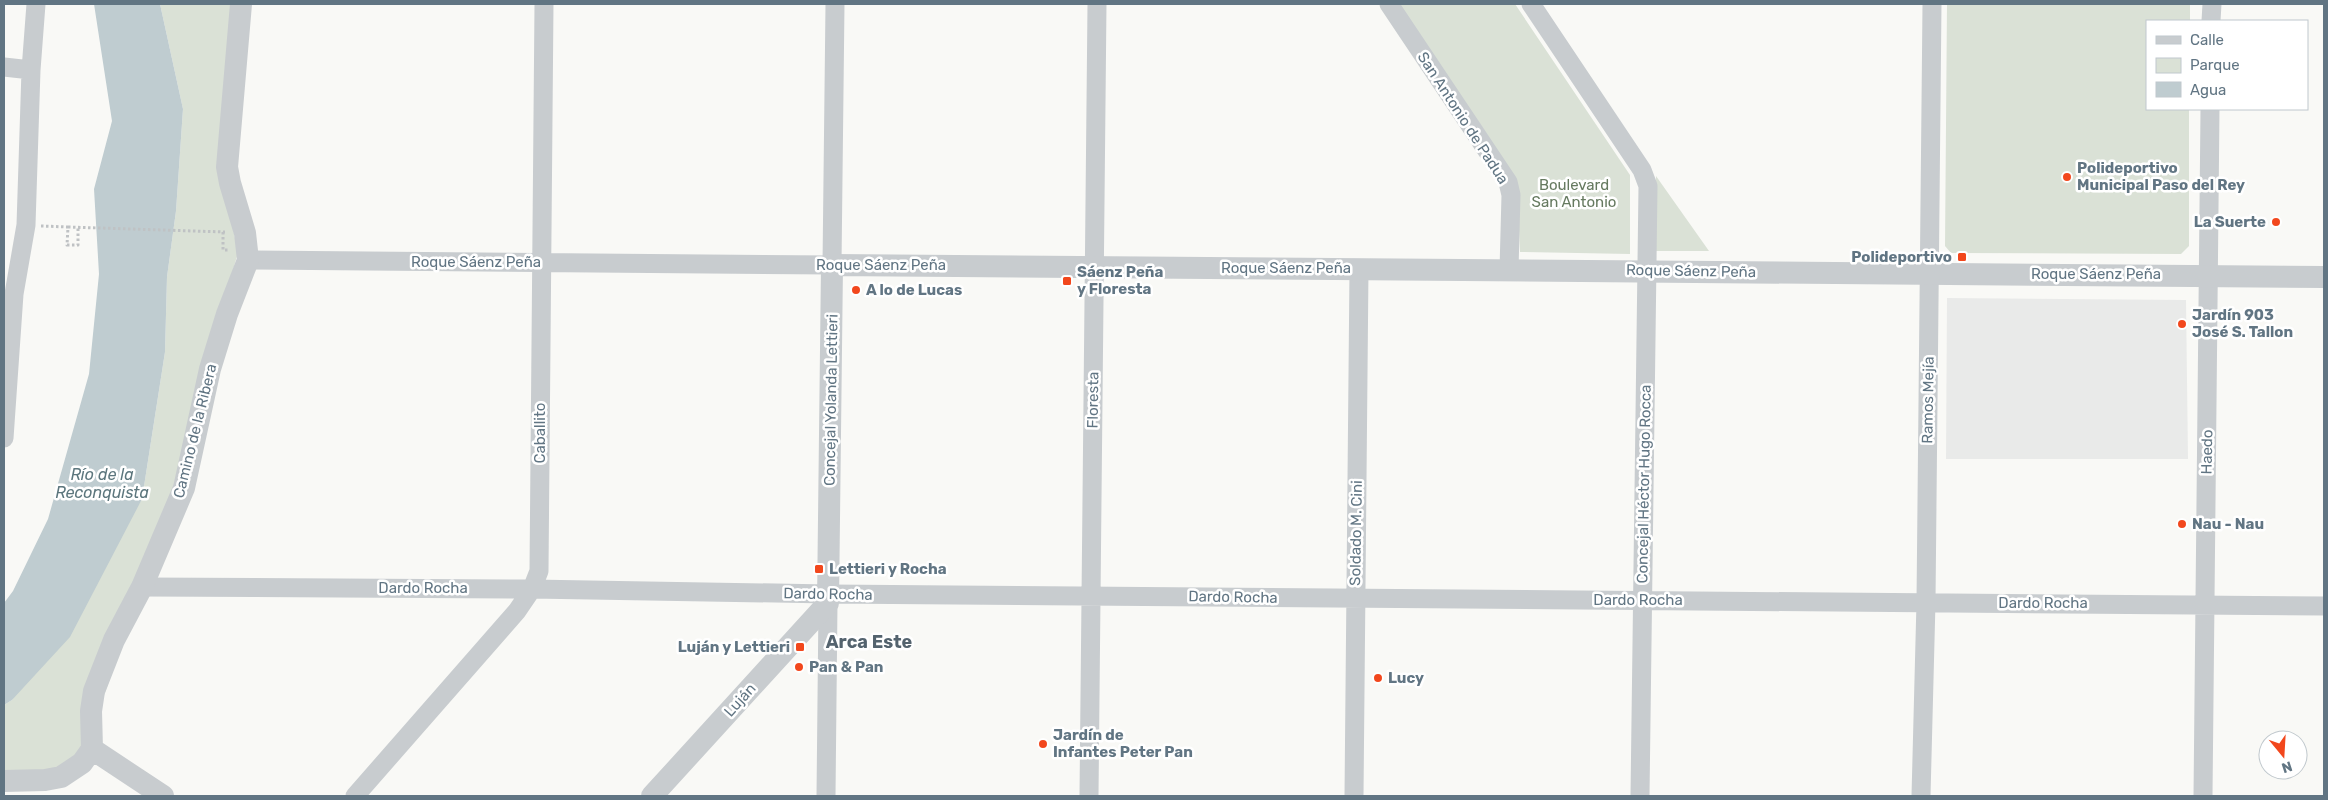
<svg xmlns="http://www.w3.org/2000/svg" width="2328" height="800" viewBox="0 0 2328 800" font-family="Rubik,sans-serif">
  <rect width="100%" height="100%" fill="#f9f9f6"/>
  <!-- built -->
  <path fill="#e9eae9" d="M 1947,298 L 2186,300 L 2188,459 L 1946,459 Z"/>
  <!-- green -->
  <path fill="#dae1d6" d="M 160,4 L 232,4 L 228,204 L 238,253 L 222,307 L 178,487 L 85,749 L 57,771 L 4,773 L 4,705 L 12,700 L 142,499 L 165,352 L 167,277 L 176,211 L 183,109 Z
    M 1396,4 L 1515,4 L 1630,175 L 1630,254 L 1520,252 L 1517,187 Z
    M 1947,4 L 2190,4 L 2190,21 L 2147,21 L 2147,109 L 2189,109 L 2189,246 L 2181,254 L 1951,253 L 1945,246 Z
    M 1656,176 L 1709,251 L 1654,251 Z"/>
  <!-- water -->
  <path fill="#bfccd0" d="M 94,4 L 160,4 L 183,109 L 176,211 L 167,277 L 165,352 L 142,499 L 70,637 L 12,700 L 4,705 L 4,603 L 13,591 L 48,519 L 89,374 L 99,274 L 94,189 L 112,121 Z"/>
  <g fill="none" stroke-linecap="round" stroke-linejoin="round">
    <!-- path -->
    <path stroke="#bfc2c4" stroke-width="3" stroke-dasharray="2.5 2.5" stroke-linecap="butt" d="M 41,226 L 68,227 L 67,245 L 78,245 L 78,228
      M 68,227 L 225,232
      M 223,232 L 223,250 L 228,250"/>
    <!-- minor -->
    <path stroke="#c8cccf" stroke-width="19" d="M 1389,4 L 1508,182 L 1511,195 L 1509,270
      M 1531,4 L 1642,170 L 1648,186 L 1640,796
      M 2211,21 L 2212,4
      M 4,67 L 31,70
      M 248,260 L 832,265 L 835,4
      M 4,438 L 14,294 L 26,225 L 31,70 L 36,4
      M 142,587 L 532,589 L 829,594 L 2324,606
      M 355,796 L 517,611 L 532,589 L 539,571 L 544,4
      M 826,796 L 828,603
      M 1089,796 L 1097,4
      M 1354,796 L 1359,269
      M 1921,796 L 1926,602 L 1932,4
      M 2203,796 L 2210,109"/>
    <!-- tertiary -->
    <path stroke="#c8cccf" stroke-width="22" d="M 92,749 L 163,796
      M 4,781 L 45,780 L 61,777 L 82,763 L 92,749 L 91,711 L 94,691 L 114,640 L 142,587 L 184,488 L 210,369 L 227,314 L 248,260 L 245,233 L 230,183 L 227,167 L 241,4
      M 652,796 L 828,603 L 832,265 L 2324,277"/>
  </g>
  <!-- markers -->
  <g fill="#f2471c" stroke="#fff" stroke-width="2">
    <circle cx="2067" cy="177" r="5"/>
    <circle cx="2276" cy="222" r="5"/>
    <rect x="1957" y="252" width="10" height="10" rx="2.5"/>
    <rect x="1062" y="276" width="10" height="10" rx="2.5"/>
    <circle cx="856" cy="290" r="5"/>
    <circle cx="2182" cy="324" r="5"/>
    <circle cx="2182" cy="524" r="5"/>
    <rect x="814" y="564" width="10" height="10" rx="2.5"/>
    <rect x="795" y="642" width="10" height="10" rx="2.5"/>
    <circle cx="799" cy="667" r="5"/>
    <circle cx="1378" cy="678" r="5"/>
    <circle cx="1043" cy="744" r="5"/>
  </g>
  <g text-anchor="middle" stroke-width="5" stroke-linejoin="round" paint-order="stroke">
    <!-- street labels -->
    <g font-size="15" fill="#617583" stroke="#fff">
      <text transform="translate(1463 118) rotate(57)" y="5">San Antonio de Padua</text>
      <text x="476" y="267">Roque Sáenz Peña</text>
      <text x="881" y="270">Roque Sáenz Peña</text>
      <text x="1286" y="273">Roque Sáenz Peña</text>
      <text transform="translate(1691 271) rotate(1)" y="5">Roque Sáenz Peña</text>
      <text x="2096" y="279">Roque Sáenz Peña</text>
      <text transform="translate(831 400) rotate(-89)" y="5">Concejal Yolanda Lettieri</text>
      <text transform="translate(1093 400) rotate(-89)" y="5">Floresta</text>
      <text transform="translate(1928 400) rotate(-89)" y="5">Ramos Mejía</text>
      <text transform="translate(195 431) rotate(-76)" y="5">Camino de la Ribera</text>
      <text transform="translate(540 433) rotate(-90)" y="5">Caballito</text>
      <text transform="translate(2207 452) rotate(-89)" y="5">Haedo</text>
      <text transform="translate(1644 484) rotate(-89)" y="5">Concejal Héctor Hugo Rocca</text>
      <text transform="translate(1356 533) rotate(-89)" y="5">Soldado M. Cini</text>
      <text x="423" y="593">Dardo Rocha</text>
      <text transform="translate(828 594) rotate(1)" y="5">Dardo Rocha</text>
      <text transform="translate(1233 597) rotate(1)" y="5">Dardo Rocha</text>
      <text x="1638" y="605">Dardo Rocha</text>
      <text x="2043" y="608">Dardo Rocha</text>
      <text transform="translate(740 700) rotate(-48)" y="5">Luján</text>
    </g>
    <!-- poi labels -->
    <g font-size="15" font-weight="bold" fill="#617583" stroke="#fff" text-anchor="start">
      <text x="2077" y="173">Polideportivo<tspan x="2077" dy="17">Municipal Paso del Rey</tspan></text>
      <text x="2266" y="227" text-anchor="end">La Suerte</text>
      <text x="1952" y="262" text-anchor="end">Polideportivo</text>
      <text x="1077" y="277">Sáenz Peña<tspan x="1077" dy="17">y Floresta</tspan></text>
      <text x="866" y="295">A lo de Lucas</text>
      <text x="2192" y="320">Jardín 903<tspan x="2192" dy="17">José S. Tallon</tspan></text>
      <text x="2192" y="529">Nau - Nau</text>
      <text x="829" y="574">Lettieri y Rocha</text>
      <text x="790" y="652" text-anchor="end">Luján y Lettieri</text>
      <text x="809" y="672">Pan &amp; Pan</text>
      <text x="1388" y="683">Lucy</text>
      <text x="1053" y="740">Jardín de<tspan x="1053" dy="17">Infantes Peter Pan</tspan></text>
    </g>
    <!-- park labels -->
    <g font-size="15" fill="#667a60" stroke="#fff">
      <text x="1574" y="190">Boulevard<tspan x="1574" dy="17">San Antonio</tspan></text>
    </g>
    <!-- water labels -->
    <g font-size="16" font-style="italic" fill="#5c767d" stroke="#fff">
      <text x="102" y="480">Río de la<tspan x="102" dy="18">Reconquista</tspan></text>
    </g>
    <!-- quarter labels -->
    <g font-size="18" font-weight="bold" fill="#54636e" stroke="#fff">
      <text x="869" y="648">Arca Este</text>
    </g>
  </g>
  <!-- border -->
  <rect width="2328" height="800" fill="none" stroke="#617583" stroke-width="10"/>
  <!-- legend -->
  <rect x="2146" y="20" width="162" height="90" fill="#ffffff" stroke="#c0c8cd"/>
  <rect x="2156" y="36" width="25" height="8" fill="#c8cccf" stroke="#c0c8cd"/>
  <text x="2190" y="45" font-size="15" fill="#617583">Calle</text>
  <rect x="2156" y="58" width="25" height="15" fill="#dae1d6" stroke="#c0c8cd"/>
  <text x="2190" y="70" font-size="15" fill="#617583">Parque</text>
  <rect x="2156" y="82" width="25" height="15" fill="#bfccd0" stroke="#c0c8cd"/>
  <text x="2190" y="95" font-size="15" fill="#617583">Agua</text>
  <!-- north arrow -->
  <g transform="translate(2283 755) rotate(162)"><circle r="24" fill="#ffffff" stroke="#c0c8cd"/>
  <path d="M0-4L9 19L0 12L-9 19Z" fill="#f2471c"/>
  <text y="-8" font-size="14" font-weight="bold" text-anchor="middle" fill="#617583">N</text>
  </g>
</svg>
